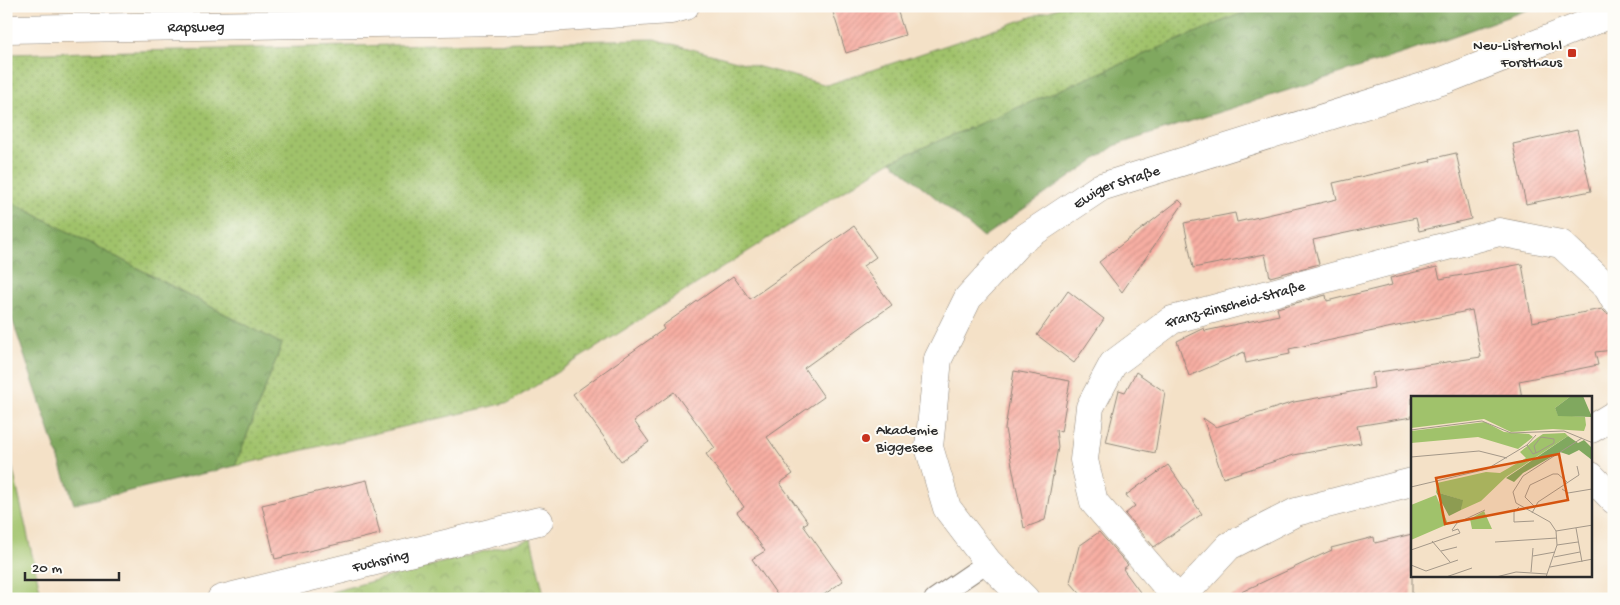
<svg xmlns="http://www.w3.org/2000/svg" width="1620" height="605" viewBox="0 0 1620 605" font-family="'Gochi Hand',sans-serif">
  <defs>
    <pattern id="grass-dots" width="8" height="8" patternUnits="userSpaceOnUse" patternTransform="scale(1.25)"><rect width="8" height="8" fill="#a0c26b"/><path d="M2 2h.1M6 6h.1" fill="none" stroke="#839e58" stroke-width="1.8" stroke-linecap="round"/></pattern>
    <pattern id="forest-crowns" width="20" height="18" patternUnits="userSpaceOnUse" patternTransform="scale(1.25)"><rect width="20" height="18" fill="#80a85f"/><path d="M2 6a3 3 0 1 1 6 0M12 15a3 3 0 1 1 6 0" fill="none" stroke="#69894f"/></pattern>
    <pattern id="park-crowns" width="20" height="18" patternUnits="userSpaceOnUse" patternTransform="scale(1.25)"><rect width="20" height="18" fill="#a0c26b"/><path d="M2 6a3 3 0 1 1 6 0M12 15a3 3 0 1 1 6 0" fill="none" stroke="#839e58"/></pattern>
    <pattern id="building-hatch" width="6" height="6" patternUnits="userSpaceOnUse" patternTransform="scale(1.25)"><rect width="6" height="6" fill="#f7aea3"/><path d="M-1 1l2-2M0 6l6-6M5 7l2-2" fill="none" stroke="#d4968c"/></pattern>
  </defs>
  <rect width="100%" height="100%" fill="#fdfcf7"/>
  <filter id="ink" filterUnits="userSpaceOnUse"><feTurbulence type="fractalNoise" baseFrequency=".02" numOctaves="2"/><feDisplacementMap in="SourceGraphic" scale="10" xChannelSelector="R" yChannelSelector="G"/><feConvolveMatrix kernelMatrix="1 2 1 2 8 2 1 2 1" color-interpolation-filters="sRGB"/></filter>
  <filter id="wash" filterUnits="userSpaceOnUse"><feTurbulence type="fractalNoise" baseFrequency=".0096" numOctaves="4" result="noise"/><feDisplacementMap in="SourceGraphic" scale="20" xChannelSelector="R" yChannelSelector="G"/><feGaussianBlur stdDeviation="1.12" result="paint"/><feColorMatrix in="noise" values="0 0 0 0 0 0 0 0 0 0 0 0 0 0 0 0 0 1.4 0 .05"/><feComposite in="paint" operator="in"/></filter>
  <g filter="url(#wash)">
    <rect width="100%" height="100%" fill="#f4e1c7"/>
    <!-- grass -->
    <path fill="url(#grass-dots)" stroke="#66764b" d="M 1064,6 L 1259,6 L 891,161 L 510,402 L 235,466 L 282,344 L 6,199 L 6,54 L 654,39 L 827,85 Z"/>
    <!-- forest -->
    <path fill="url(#forest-crowns)" stroke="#566a45" d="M 1259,6 L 1538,6 L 1411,51 L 1116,145 L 983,237 L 891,161 Z
      M 6,199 L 282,344 L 235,466 L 74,504 L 6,301 Z"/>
    <!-- park -->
    <path fill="url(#park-crowns)" stroke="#66764b" d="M 531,539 L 545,599 L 331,599 L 331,592 Z"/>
    <!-- pitch -->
    <path fill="#a0c26b" stroke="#66764b" d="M 6,439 L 42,599 L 6,599 Z"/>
    <g id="blocks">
      <!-- building -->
      <path fill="url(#building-hatch)" d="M 831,6 L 896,6 L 905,35 L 846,53 Z
        M 1577,130 L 1591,191 L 1526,204 L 1513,144 Z
        M 1456,153 L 1471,219 L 1419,231 L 1416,218 L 1313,240 L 1319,264 L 1270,277 L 1265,254 L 1193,268 L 1184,223 L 1235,213 L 1237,222 L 1337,199 L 1333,183 L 1431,161 L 1430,159 Z
        M 1179,200 L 1183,204 L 1122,292 L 1099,262 Z
        M 854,226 L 876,257 L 863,266 L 892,305 L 804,368 L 824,397 L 767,437 L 793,474 L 780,483 L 808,522 L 803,525 L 843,581 L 818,599 L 780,599 L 752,559 L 765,551 L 737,512 L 744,507 L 706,454 L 715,448 L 674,392 L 634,421 L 649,442 L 621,461 L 573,394 L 664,329 L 662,326 L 733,276 L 750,299 Z
        M 1522,264 L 1532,322 L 1602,309 L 1606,313 L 1614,315 L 1614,350 L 1595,352 L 1598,365 L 1519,381 L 1522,398 L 1412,398 L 1412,417 L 1357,426 L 1361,443 L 1294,455 L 1223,478 L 1203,418 L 1216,427 L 1294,402 L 1374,388 L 1372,373 L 1481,357 L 1472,310 L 1289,349 L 1290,354 L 1246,363 L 1244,352 L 1189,376 L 1177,341 L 1204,328 L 1205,331 L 1279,315 L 1277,308 L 1326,295 L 1327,301 L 1392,285 L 1390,278 L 1437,267 L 1440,279 Z
        M 1068,291 L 1104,319 L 1074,363 L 1037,335 Z
        M 1014,371 L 1070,381 L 1061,432 L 1056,430 L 1058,447 L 1045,520 L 1024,528 L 1005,429 Z
        M 1136,372 L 1165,392 L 1155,453 L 1106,442 L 1119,390 L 1125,392 Z
        M 1168,465 L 1202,514 L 1154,547 L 1125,514 L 1135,506 L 1126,495 Z
        M 367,480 L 380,534 L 275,559 L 262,505 Z
        M 1099,532 L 1128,565 L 1123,569 L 1145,599 L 1085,599 L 1070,582 L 1079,546 Z
        M 1412,534 L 1412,599 L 1226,599 L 1332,550 L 1331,548 L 1374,537 L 1375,543 Z"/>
    </g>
  </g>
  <g filter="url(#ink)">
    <use href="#blocks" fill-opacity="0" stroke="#908679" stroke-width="1"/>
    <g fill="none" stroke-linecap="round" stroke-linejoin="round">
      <!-- lane casing -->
      <g stroke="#908679" stroke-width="21">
        <path id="lane" d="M 934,599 L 988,562"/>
      </g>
      <!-- street casing -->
      <g stroke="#908679" stroke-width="29">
        <g id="street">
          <path id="s1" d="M 6,29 L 503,21 L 671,10 L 685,6"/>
          <path d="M 1591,429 L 1614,415"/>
          <path d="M 1591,476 L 1614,500"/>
          <path id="s2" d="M 221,599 L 539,521"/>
          <path id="s3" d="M 1025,599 L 988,562 L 947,508 L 929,447 L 938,359 L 968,298 L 1020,241 L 1101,187 L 1445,80 L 1604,17 L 1614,11"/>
          <path id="s4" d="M 1178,599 L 1094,502 L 1084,460 L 1090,407 L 1113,364 L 1172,320 L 1499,232 L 1561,244 L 1608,288 L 1614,299"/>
          <path d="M 1180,599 L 1229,546 L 1296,512 L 1412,482"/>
        </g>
      </g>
      <!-- lane -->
      <use href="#lane" stroke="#fff" stroke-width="19"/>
      <!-- street -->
      <use href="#street" stroke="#fff" stroke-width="28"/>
    </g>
  </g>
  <!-- markers -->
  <g fill="#c8321e" stroke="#fdfcf7" stroke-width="2">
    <rect x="1567" y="48" width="10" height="10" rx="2.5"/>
    <circle cx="866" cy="438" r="5"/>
  </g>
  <g text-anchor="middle" stroke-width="4" stroke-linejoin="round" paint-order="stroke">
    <!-- street labels -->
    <g font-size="15" fill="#2b2b2b" stroke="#fdfcf7">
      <text dy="5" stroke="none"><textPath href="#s1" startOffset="190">Rapsweg</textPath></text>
      <text dy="5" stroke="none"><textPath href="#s3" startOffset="529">Ewiger Straße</textPath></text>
      <text dy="5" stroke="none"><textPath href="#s4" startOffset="412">Franz-Rinscheid-Straße</textPath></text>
      <text dy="5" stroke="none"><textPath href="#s2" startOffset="164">Fuchsring</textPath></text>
    </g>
    <!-- poi labels -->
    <g font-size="15" fill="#2b2b2b" stroke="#fdfcf7" text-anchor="end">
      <text x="1562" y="49">Neu-Listernohl<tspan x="1562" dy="17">Forsthaus</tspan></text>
      <text x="876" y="434" text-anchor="start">Akademie<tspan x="876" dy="17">Biggesee</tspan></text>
    </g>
  </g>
  <!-- overview -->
  <g transform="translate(1411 396)">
    <rect width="181" height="181" fill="#f4e1c7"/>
    <path d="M 0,0 L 160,0 L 144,12 L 147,19 L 174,21 L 175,29 L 173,35 L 142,33 L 100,36 L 73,23 L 0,32 ZM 74,26 L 93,36 L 118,38 L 122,41 L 107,53 L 67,41 L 0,47 L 0,35 ZM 154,37 L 157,40 L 95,81 L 70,105 L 50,114 L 51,104 L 25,96 L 26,87 L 75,76 L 89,77 L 115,62 L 109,56 L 126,42 L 132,38 Z" fill="#a0c26b"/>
    <path d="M 160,0 L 172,0 L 181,21 L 147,20 L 144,12 ZM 157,40 L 167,47 L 173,44 L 181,52 L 181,64 L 168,54 L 158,59 L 149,56 L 112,77 L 103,86 L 95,82 ZM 25,96 L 52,104 L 50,114 L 38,120 Z" fill="#80a85f"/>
    <path d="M 73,115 L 81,133 L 61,133 L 59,123 Z" fill="#a0c26b"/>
    <path d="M 25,99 L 37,128 L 0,144 L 0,109 Z" fill="#a0c26b"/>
    <path fill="none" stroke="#a49889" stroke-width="1" d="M 0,34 L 71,25 L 100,37 L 153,35 L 182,47M 116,49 L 122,58 L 127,56 L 134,52 L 143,47 L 143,43 L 130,41 L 123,50 L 125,57M 0,61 L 68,55 L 96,62M 0,91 L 76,73 L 116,49 L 125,39M 151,93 L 157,97 L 181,93M 108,111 L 103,116 L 103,126 L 123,125M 124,111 L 114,101 L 119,89 L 142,78 L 147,78 L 157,87M 121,117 L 127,106 L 168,79 L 166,70M 165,132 L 171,166M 41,134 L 46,127 L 74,114M 145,135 L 182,129M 21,145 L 39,166M 84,146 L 146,142M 146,149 L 167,146M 0,154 L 49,137 L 47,133 L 41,135M 30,155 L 46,151M 122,160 L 144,156M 143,161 L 169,156M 0,169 L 15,175 L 47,164M 139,171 L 182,163M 120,176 L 122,152M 35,181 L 61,172M 85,181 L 105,176 L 136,178M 135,181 L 146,149 L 145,135 L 139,126 L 105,107 L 102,96 L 112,80 L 171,42"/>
    <path fill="#d5540f" fill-opacity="0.15" stroke="#d5540f" stroke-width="2.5" d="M 148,58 L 157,104 L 34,128 L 25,82 Z"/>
    <rect width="181" height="181" fill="none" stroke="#2b2b2b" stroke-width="2.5"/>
  </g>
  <!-- margin -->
  <rect width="1620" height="605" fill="none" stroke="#fdfcf7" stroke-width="25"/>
  <!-- scale -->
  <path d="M25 572v8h94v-8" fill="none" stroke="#2b2b2b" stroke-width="2.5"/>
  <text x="32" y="572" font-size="15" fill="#2b2b2b" stroke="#fdfcf7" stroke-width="4" paint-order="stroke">20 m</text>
</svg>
